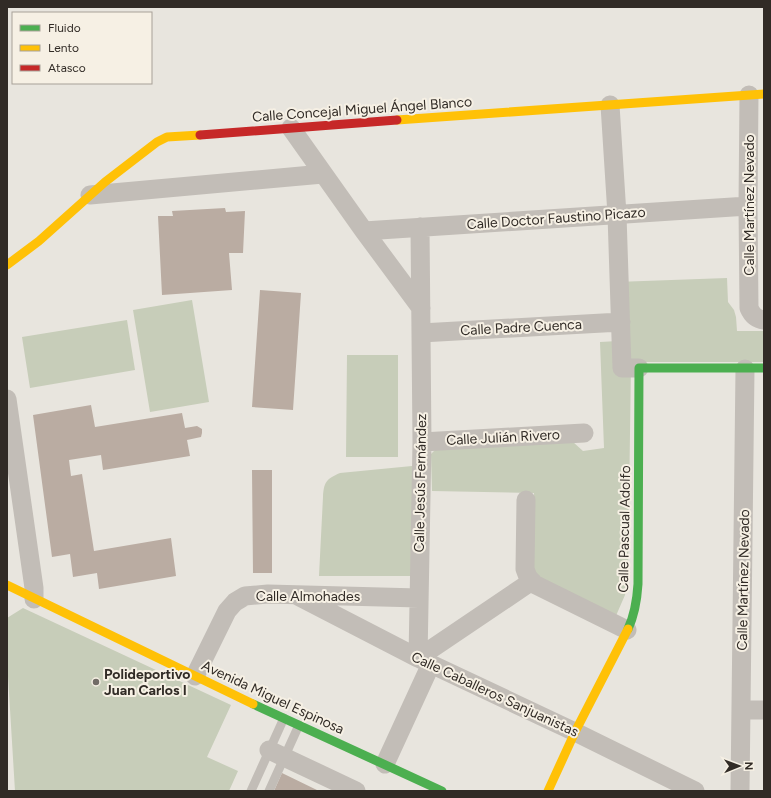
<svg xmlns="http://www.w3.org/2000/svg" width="771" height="798" viewBox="0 0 771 798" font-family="Figtree,sans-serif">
  <rect width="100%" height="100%" fill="#e8e5de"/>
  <!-- green -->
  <path fill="#c7cdb9" d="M 727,278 L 728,302 L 734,310 L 736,317 L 737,331 L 764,331 L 764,362 L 631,362 L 628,577 L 625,595 L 615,618 L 536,577 L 533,571 L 534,493 L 432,491 L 431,454 L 435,450 L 573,442 L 583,451 L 604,448 L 600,342 L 618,341 L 616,282 Z
    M 192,300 L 209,402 L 150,412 L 133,310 Z
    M 127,320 L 135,370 L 30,388 L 22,337 Z
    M 347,355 L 398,355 L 398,457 L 346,457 Z
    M 412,466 L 412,576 L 319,576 L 323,497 C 324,482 326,479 340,473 Z
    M 23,608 L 231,705 L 207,757 L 238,771 L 229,791 L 15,791 L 7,660 L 7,618 Z"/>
  <!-- building -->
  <path fill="#baaca2" d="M 225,208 L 226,212 L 245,211 L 243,253 L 229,253 L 232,290 L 162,295 L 158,216 L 173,216 L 172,211 Z
    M 260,290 L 301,293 L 293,410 L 252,407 Z
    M 91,405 L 95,427 L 182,413 L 185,428 L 197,426 L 202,429 L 202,433 L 201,437 L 187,440 L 190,456 L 103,470 L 101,455 L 69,460 L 71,476 L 82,474 L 94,551 L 171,538 L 176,576 L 99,589 L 97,573 L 73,577 L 70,554 L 52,557 L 33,415 Z
    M 252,470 L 272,470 L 272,573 L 253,573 Z
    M 282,773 L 319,791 L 274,791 Z"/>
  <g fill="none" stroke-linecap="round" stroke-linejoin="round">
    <!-- lane -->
    <path stroke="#c2bdb7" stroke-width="9" d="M 251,791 L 284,718
      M 269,791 L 299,725"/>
    <!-- street -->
    <path stroke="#c2bdb7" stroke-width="19" d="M 749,95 L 748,206 L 749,308 C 752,315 756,319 764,320
      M 610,105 L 617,215 L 622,368 L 639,368
      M 291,128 L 364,231 L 421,308
      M 90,195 L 323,174
      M 364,231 L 748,206
      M 421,333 L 621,322
      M 7,399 L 34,588 L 34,599
      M 422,442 L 584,433
      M 526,500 L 525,569 L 528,577 L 534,584 L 627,630
      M 296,595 L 418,658 L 575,732 L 695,791
      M 418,658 L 422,442 L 420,227
      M 418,658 L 532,581
      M 195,676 L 227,611 L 235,602 L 245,596 L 268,594 L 419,598
      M 741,710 L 764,710
      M 269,750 L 356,791
      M 385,764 L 431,664
      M 740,791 L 745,369"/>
    <!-- fast -->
    <path stroke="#4caf50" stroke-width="9" d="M 628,629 C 635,614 637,600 638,584 L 639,368 L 764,368
      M 253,704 L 442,791"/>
    <!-- slow -->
    <path stroke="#ffc107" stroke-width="9" d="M 397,120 L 764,94
      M 7,265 L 39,241 L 105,182 L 157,142 L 167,137 L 200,135
      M 7,585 L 253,704
      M 548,791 L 575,732 L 628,629"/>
    <!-- jam -->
    <path stroke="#c62828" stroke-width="9" d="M 200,135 L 397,120"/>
  </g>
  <!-- markers -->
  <circle fill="#716c66" stroke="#f6f0e4" stroke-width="1.5" cx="96" cy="682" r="4"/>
  <g text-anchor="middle" stroke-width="4" stroke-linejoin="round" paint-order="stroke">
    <!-- street labels -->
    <g font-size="14" fill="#312b26" stroke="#f6f0e4">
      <text transform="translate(362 109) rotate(-4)" y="5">Calle Concejal Miguel Ángel Blanco</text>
      <text transform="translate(749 205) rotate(-90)" y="5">Calle Martínez Nevado</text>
      <text transform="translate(556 218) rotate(-4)" y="5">Calle Doctor Faustino Picazo</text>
      <text transform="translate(521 327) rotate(-3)" y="5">Calle Padre Cuenca</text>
      <text transform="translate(503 437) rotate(-3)" y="5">Calle Julián Rivero</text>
      <text transform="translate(420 483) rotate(-89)" y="5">Calle Jesús Fernández</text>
      <text transform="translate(624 529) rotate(-89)" y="5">Calle Pascual Adolfo</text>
      <text transform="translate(743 580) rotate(-89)" y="5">Calle Martínez Nevado</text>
      <text x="308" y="601">Calle Almohades</text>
      <text transform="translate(495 694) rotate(25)" y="5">Calle Caballeros Sanjuanistas</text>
      <text transform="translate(273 697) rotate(25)" y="5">Avenida Miguel Espinosa</text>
    </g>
    <!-- poi labels -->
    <g font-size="14" font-weight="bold" fill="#312b26" stroke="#f6f0e4" text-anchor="start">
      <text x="104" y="679">Polideportivo<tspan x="104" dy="16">Juan Carlos I</tspan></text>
    </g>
  </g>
  <!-- border -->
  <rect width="771" height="798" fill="none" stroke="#312b26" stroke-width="16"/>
  <!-- legend -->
  <rect x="12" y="12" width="140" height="72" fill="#f6f0e4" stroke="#a7a198"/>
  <rect x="20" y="25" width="20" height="6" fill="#4caf50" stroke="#a7a198"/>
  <text x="48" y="32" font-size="12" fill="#312b26">Fluido</text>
  <rect x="20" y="45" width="20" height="6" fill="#ffc107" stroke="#a7a198"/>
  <text x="48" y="52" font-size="12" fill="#312b26">Lento</text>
  <rect x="20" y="65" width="20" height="6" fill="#c62828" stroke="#a7a198"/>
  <text x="48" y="72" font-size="12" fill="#312b26">Atasco</text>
  <!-- north arrow -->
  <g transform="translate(739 766) rotate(89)" stroke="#f6f0e4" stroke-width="3" paint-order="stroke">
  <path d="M0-3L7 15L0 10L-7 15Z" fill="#312b26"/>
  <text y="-6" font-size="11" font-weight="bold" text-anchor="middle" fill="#312b26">N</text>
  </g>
</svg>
